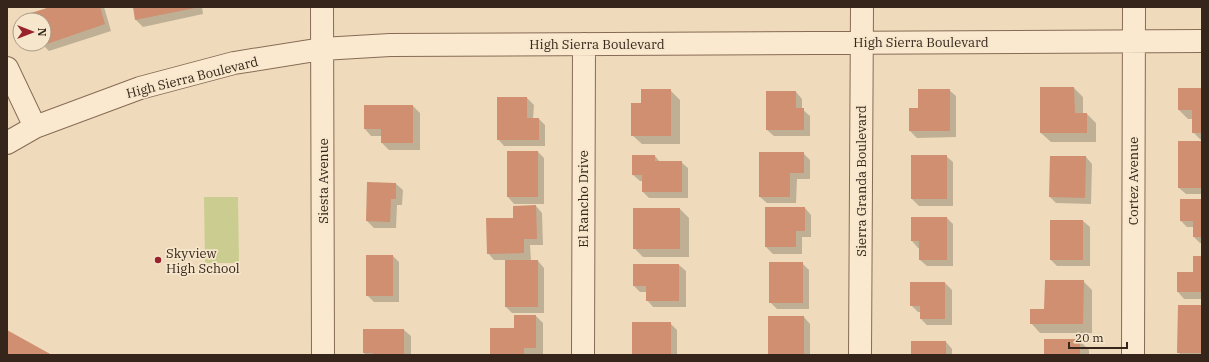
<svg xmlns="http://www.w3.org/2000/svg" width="1209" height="362" font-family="'IBM Plex Serif',serif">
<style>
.green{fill:#cbcd90}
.shadow{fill:#0003}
.building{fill:#cf8f70}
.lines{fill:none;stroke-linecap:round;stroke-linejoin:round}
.minor-casing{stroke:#876b55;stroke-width:24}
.minor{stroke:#fae9cf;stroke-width:22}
.poi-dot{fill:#98232e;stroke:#f6e6cb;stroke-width:1.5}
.labels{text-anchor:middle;stroke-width:3.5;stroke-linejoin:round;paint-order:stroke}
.street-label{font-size:13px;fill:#35251a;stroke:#f6e6cb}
.poi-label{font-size:13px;fill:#35251a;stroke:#f6e6cb;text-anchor:start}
</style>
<rect width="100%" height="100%" fill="#efdbbb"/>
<path class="green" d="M204 197H238L239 263H205Z"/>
<path class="shadow" d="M53 7H104L111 31 49 51 42 44H44V20H34Z
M134 7H202L203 14 143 27 136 20Z
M1074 88 1083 97V114H1087L1096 123V142H1051L1041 133Z
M1202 89V141L1193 132V119H1188L1179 110Z
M670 90 680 100V144H642L632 135 642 104Z
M949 90 956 96V137L917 138 910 131V109H919Z
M796 92 802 99V109L810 116V136H774L767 130Z
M527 98 534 105 533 119H539L545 125V146H504L498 139Z
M365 106H413L420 113V150H389L382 143V136H371L365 129Z
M1202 142V194H1186L1179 188Z
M538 152 544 158V204H514L508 197Z
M803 153 810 160V179H797L796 203H767L760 197Z
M655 156 660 162H681L688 168V198H649L643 192V181H640L633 175Z
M912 156H946L953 162V206H919L912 199Z
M1086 157 1092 164 1091 204 1056 203 1050 197Z
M368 183 396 184 403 190 402 205H397L396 228H374L367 221Z
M1202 200V243H1200L1194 237V227H1187L1181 221Z
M536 206 542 213 543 245H530L531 261H538L544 268V313H512L506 307V260H494L488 253 514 219Z
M766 208H805L811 215V237H802V254H773L766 247Z
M680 209 689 218V257H643L634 248Z
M947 218 953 224V266H927L920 260V248H918L912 241Z
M1083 221 1090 227V266H1057L1051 260Z
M393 256 399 262V302H374L367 295Z
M1202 257V299H1184L1178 292V273H1194Z
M802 263 809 270V309H777L770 302Z
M634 265H679L686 271V307H653L647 300V292H640L634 286Z
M1083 281 1092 290V333H1040L1031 323 1045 310Z
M945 283 952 290V325H927L921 319V312H918L911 305Z
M1202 306V355H1181L1178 352Z
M536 316 543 323V354L491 355 515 329Z
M804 317 810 324V355H769Z
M670 323 677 330V355H633Z
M364 330H404L411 336V355H366L364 353Z
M1079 340 1089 350V355H1045Z
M946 342 952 349V355H912Z"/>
<path class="building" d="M50 7H100L105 24 44 45V20H33L31 13Z
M133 7H195V8L135 20Z
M1040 87H1074L1075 113H1087V133H1040Z
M1178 88H1202V133H1192V110H1178Z
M641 89H671V136H631V103H641Z
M918 89H950V131H909V108H918Z
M766 91H796V108H804V130H766Z
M497 97H527V118H539V140H497Z
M364 105H413V143H381V129H364Z
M1178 141H1202V188H1178Z
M507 151H538V197H507Z
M759 152H804V173H790V197H759Z
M632 155H655V161H682V192H642V175H632Z
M911 155H947V199H911Z
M1050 156H1086L1085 198 1049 197Z
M367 182 396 183V199H391L390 222 366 221Z
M1180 199H1202V237H1193V221H1180Z
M536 205 537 239H524V253L487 254 486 218H513V206Z
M765 207H805V231H796V247H765Z
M633 208H680V249H633Z
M911 217H947V260H919V241H911Z
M1050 220H1083V260H1050Z
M366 255H393V296H366Z
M1193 256H1202V292H1177V272H1193Z
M505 260H538V307H505Z
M769 262H803V303H769Z
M633 264H679V301H646V286H633Z
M1045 280H1084L1083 324H1030V309H1044Z
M910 282H945V319H920V306H910Z
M1178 305H1202V353H1177Z
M514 315H536V348H524V355H490V328H514Z
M768 316H804V355H768Z
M632 322H671V355H632Z
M363 329H404V355H373V353H363Z
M7 330 52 355H7Z
M1044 339H1080V355H1044Z
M911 341H946V355H911Z"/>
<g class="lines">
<g class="minor-casing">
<path id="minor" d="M322 7 323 355
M7 68 35 127
M7 143 35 127 140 88 234 63 322 49 390 45 1202 41
M583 355 584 44
M860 355 862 7
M1133 355 1134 7"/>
</g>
<use href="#minor" class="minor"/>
</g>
<circle class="poi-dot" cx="158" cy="260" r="4"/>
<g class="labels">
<g class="street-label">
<text x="921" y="47">High Sierra Boulevard</text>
<text x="597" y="49">High Sierra Boulevard</text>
<text transform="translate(192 77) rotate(-14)" y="5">High Sierra Boulevard</text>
<text transform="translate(323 181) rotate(-90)" y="5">Siesta Avenue</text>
<text transform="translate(861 181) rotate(-90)" y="5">Sierra Granda Boulevard</text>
<text transform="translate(1133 181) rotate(-90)" y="5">Cortez Avenue</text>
<text transform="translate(583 199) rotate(-90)" y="5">El Rancho Drive</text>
</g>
<g class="poi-label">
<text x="166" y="258">Skyview<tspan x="166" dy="15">High School</tspan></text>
</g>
</g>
<rect width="1209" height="362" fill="none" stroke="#35251a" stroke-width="16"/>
<g transform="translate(32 32) rotate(90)"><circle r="19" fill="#f6e6cb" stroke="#a99984"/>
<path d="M0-3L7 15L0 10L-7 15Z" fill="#98232e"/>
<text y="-6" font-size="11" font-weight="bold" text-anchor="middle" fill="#35251a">N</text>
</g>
<path d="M1069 342v6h58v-6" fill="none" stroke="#35251a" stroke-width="2"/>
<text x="1075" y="342" font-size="12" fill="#35251a" stroke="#f6e6cb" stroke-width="3" paint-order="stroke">20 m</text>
</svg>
